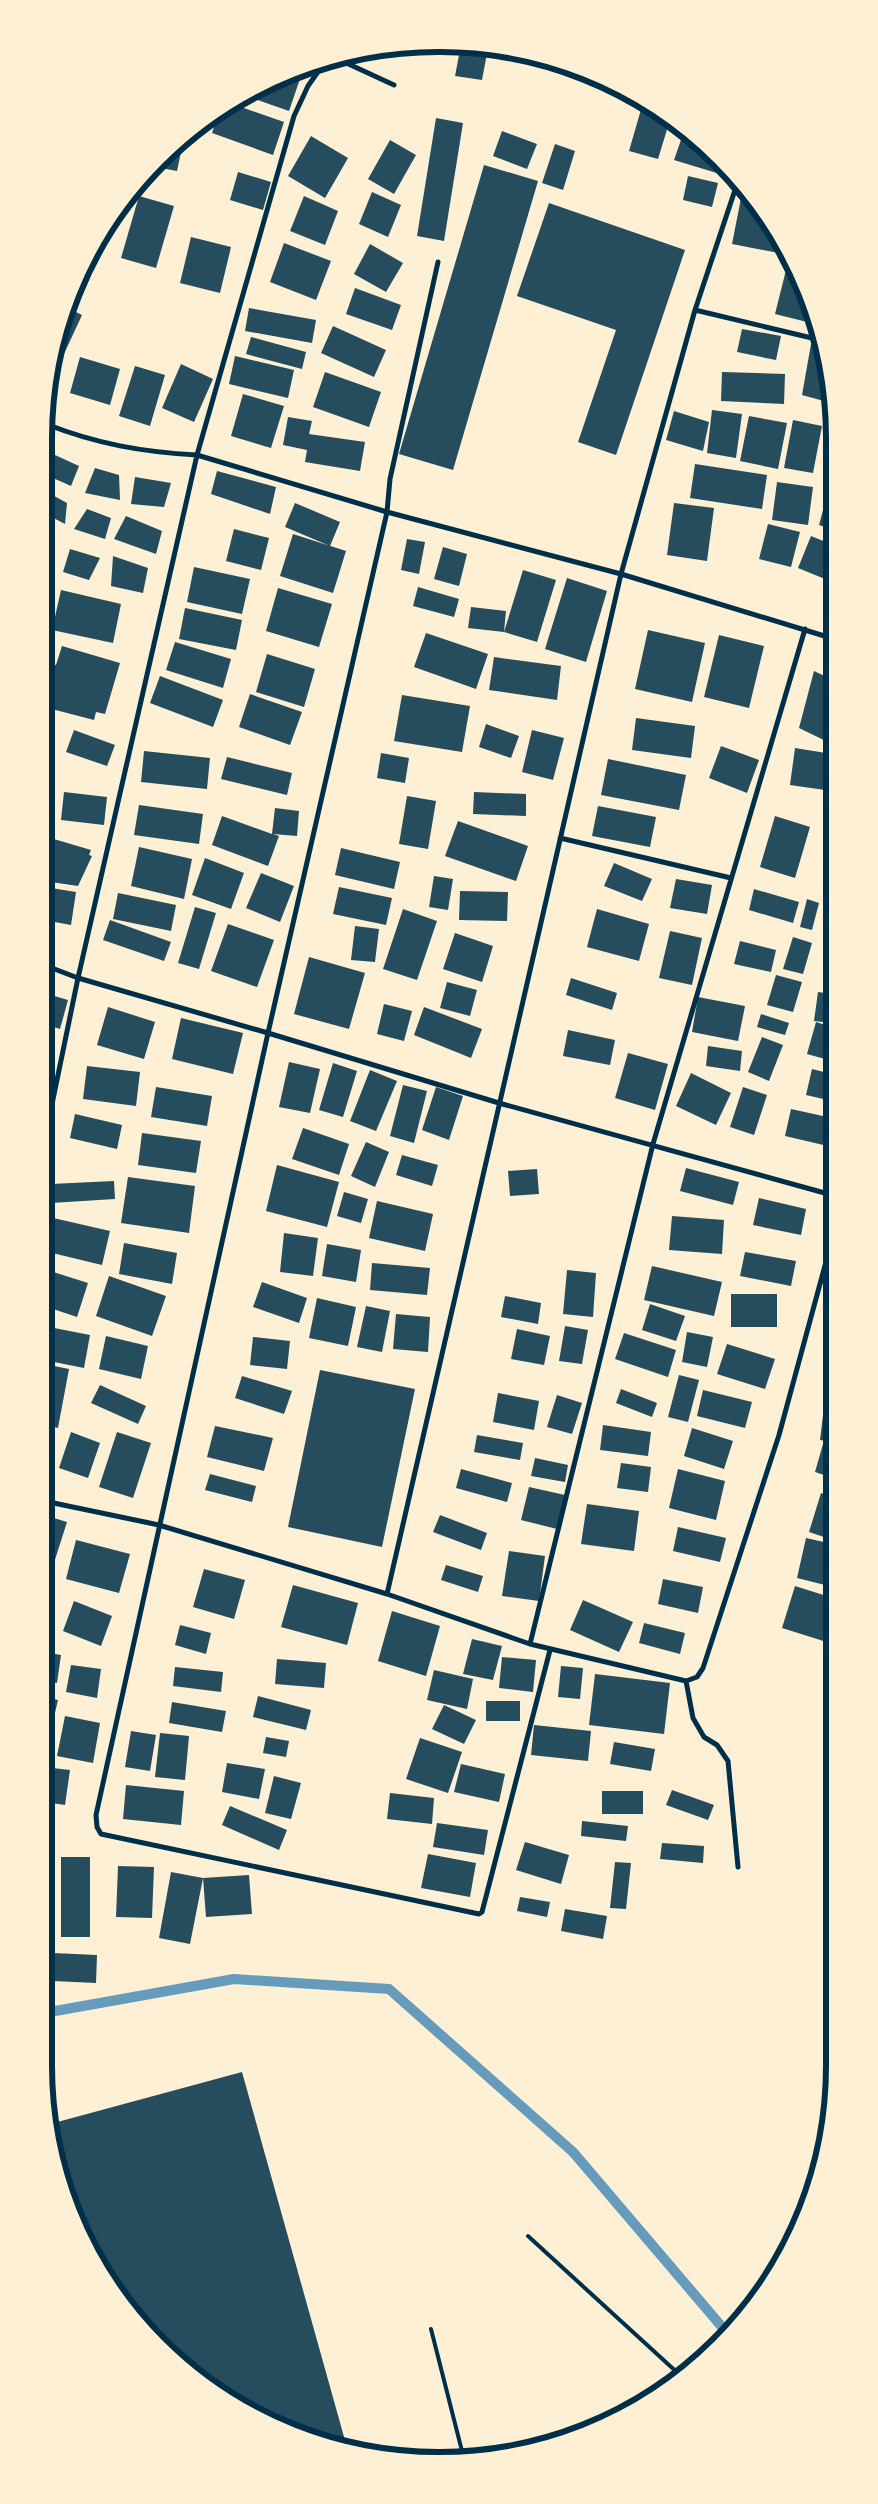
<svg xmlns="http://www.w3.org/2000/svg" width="878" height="2504" font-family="Ubuntu,sans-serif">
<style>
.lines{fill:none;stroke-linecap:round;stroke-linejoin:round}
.stream{stroke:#669bbc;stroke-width:10}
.building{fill:#264d5e}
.service{stroke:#003049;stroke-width:4}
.minor{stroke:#003049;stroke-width:5}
.rim{fill:none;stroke:#003049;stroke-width:6}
</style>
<rect width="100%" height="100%" fill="#fdf0d5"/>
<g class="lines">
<path class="stream" d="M44 2013 234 1979 389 1989 573 2152 728 2334"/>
</g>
<path class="building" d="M461 45 488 48 482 80 455 76Z
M297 71 302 73 289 111 252 98 255 91Z
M232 104 284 122 273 155 212 133 219 113Z
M642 106 653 110 669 123 658 159 629 151Z
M436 118 463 123 444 241 417 236Z
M502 131 537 144 527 169 493 156Z
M683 134 722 167 720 174 674 160Z
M311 136 348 158 325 198 288 176Z
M184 138 177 171 155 167 178 142Z
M390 140 416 155 394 194 368 179Z
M555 144 575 151 563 190 542 183Z
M484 165 538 181 453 470 399 454Z
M238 172 271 182 263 210 230 200Z
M688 176 718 183 712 207 683 200Z
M743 188 785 251 784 254 732 244Z
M372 192 401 205 388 237 359 224Z
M128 195 130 196 124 218 115 215Z
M139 196 174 206 156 268 121 258Z
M304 196 338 211 325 245 290 231Z
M549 203 685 250 616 455 578 442 616 330 517 296Z
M191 237 231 247 220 293 180 283Z
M284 243 331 261 316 300 270 282Z
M370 244 403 263 386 292 354 274Z
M789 258 794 264 811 323 775 314Z
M355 288 401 305 392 330 346 314Z
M68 308 82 315 52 380 57 337Z
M249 308 316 320 312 343 245 331Z
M333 326 386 350 374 377 321 353Z
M742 329 781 336 776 360 737 352Z
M251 337 306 352 302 369 246 354Z
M811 344 818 346 831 387V403L802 395Z
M235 356 294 370 288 398 229 384Z
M80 357 120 369 110 405 70 393Z
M181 364 213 379 194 422 162 408Z
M135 366 165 375 150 426 119 416Z
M325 372 381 392 369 427 313 407Z
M722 372 785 374 784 404 721 401Z
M243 394 284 406 271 448 231 436Z
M712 410 742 414 736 458 707 453Z
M674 411 709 422 703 451 666 440Z
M749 416 787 423 778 469 740 461Z
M288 417 312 421 309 434 365 442 360 471 305 462 307 450 283 445Z
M793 420 822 426 813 473 784 468Z
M830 429H831V466L824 465Z
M55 455 79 466 71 486 44 474V468Z
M695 464 767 475 762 509 690 498Z
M95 468 119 475 120 500 85 493Z
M217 471 276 487 270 514 211 494Z
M135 477 171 483 164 507 131 504Z
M777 482 813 487 808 525 772 520Z
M828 491 831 492V529L819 525Z
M47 492 67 503 65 524 44 513V496Z
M295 503 340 522 330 546 285 527Z
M674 503 714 508 707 561 667 555Z
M87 509 111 518 105 539 74 529Z
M126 516 162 531 156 554 114 539Z
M768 524 800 532 791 567 759 559Z
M234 529 269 538 261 570 226 561Z
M293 534 346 551 333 593 280 576Z
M811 536 831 544V565L825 579 798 568Z
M407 539 425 542 419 574 401 570Z
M44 541 54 549 50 566 44 564Z
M443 547 467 554 459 586 434 579Z
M70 549 100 558 89 580 63 572Z
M113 556 148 568 143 593 111 586Z
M194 567 250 579 242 614 187 602Z
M523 570 556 580 537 642 504 632Z
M567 578 607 591 586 662 545 649Z
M44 585 50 587 45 614H44Z
M418 587 459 599 454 617 413 606Z
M278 588 332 604 319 647 266 631Z
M61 590 121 604 113 643 52 630Z
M471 607 506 611 504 632 468 628Z
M185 608 242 620 236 650 179 639Z
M648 630 705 643 692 702 635 689Z
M426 633 488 654 476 689 414 667Z
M719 635 764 646 749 708 704 697Z
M175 642 231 659 223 688 166 670Z
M62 646 120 663 105 714 96 712 94 720 44 707V680L49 663 56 665Z
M267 654 315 669 304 707 256 692Z
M494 657 561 666 557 700 489 690Z
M814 671 831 679 832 744 799 728Z
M160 676 223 700 213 727 150 703Z
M250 694 302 712 290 745 239 727Z
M402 695 470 706 462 752 394 741Z
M636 718 695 726 691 758 632 750Z
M486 724 519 736 511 758 479 747Z
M74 730 115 745 107 766 66 752Z
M532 730 564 738 553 780 522 772Z
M721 746 759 760 747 793 709 778Z
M795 748 832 754V791L790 785Z
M144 751 210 758 207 789 141 782Z
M381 753 409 758 405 783 377 778Z
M227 757 292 773 287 795 221 779Z
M608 759 686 775 679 810 601 795Z
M64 792 107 797 104 825 61 820Z
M474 792 526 794V816L473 814Z
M407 796 436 801 428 849 399 844Z
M139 805 203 814 199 844 134 835Z
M598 806 656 817 650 847 592 836Z
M275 808 299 811 297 836 273 834 279 836 268 866 212 845 222 816 272 834Z
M775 816 810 827 795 878 760 867Z
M458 821 528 846 516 881 445 856Z
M47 837 91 850 89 855 92 856 78 886 44 881V847Z
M139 847 192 859 184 899 131 886Z
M341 848 400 862 394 889 335 875Z
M205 858 244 873 231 909 192 895Z
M614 863 652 879 642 901 604 886Z
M261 873 294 886 280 922 246 908Z
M434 876 453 879 448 910 429 907Z
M676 879 712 885 707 914 670 908Z
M45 887 76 892 71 925 44 920Z
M339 887 392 898 386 925 333 914Z
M754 889 799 902 793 923 749 910Z
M460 891 508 892 507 921 459 920Z
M118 893 176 905 171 931 113 919Z
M807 899 819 903 812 930 800 927Z
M195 907 216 913 199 969 178 963Z
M403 909 437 921 417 980 383 969Z
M597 909 649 924 639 961 587 947Z
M110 920 171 942 164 961 103 940Z
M228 924 274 940 257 987 211 971Z
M355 926 379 929 375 962 351 960Z
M670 931 702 938 692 985 659 978Z
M455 933 493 946 482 982 443 969Z
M793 937 812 943 803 974 783 969Z
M740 941 776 950 771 972 734 964Z
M830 952 832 953V978L824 976Z
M309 957 365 973 349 1029 294 1014Z
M776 975 802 982 793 1012 767 1005Z
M571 978 617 993 612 1010 566 995Z
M447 982 477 990 470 1016 440 1008Z
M818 992 832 994V1023L814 1021Z
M44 993 68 1000 60 1029 44 1024Z
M698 997 745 1006 738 1041 692 1032Z
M384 1004 412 1011 404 1041 377 1034Z
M108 1007 155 1022 144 1059 97 1045Z
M424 1007 482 1029 471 1058 414 1035Z
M761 1014 789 1023 785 1035 757 1027Z
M181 1018 243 1033 233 1074 172 1059Z
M816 1022 832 1027V1061L807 1054Z
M568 1030 615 1040 610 1065 563 1056Z
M762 1037 783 1045 769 1081 748 1072Z
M708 1046 742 1051 740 1071 706 1066Z
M44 1047 50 1049 44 1068Z
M628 1053 668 1064 655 1110 615 1098Z
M289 1062 320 1069 310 1113 279 1107Z
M333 1063 357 1071 343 1117 319 1110Z
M87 1066 140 1072 136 1106 83 1099Z
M812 1069 832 1074V1101L806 1095Z
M370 1070 397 1081 376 1131 350 1121Z
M691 1073 731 1093 716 1125 676 1106Z
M403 1085 427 1091 414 1143 390 1136Z
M156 1087 212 1096 207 1126 151 1117Z
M436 1087 463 1096 449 1140 422 1130Z
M743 1087 767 1095 754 1135 730 1127Z
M791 1109 832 1118V1147L785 1136Z
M75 1114 122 1125 117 1149 70 1138Z
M303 1128 349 1144 339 1175 292 1159Z
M142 1133 201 1141 196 1173 138 1165Z
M366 1142 389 1152 375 1187 351 1176Z
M402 1155 438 1165 432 1186 396 1175Z
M277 1165 339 1182 327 1227 266 1211Z
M686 1168 739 1182 733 1205 680 1191Z
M537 1169 539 1194 510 1196 508 1171Z
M128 1177 195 1186 189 1233 121 1223Z
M114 1181 115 1199 51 1203V1184Z
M344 1192 368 1199 361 1223 337 1216Z
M759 1198 806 1209 801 1235 753 1225Z
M377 1201 433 1214 425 1251 369 1238Z
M672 1216 724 1220 722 1254 669 1250Z
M49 1217 110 1231 102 1265 44 1251V1240Z
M284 1233 318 1238 313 1276 280 1272Z
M124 1243 177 1253 172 1284 119 1274Z
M327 1244 361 1250 356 1282 322 1276Z
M745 1252 796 1261 791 1286 740 1276Z
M372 1263 430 1268 427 1295 370 1290Z
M652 1266 722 1282 714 1316 644 1300Z
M44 1269 88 1283 77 1317 44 1306Z
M567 1270 596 1273 593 1317 563 1314Z
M109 1276 166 1296 152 1336 96 1316Z
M262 1282 307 1298 299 1323 253 1307Z
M731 1294H777V1327H731Z
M505 1296 541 1303 538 1324 501 1317Z
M317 1298 356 1307 348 1346 309 1338Z
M650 1304 685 1316 676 1341 642 1330Z
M366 1306 390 1311 382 1352 357 1347Z
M396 1314 430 1317 428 1352 393 1349Z
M44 1326 90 1335 84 1368 44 1360Z
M565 1326 588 1330 582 1364 559 1361Z
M517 1329 550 1336 544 1365 511 1359Z
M687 1332 713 1337 707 1367 682 1362Z
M624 1333 676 1350 668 1377 615 1359Z
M106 1336 148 1346 141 1379 99 1369Z
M253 1337 290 1341 287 1369 250 1365Z
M727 1344 775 1359 765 1389 717 1374Z
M44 1364 69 1369 58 1428 44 1425Z
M320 1370 415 1389 382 1547 288 1527Z
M679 1375 699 1380 688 1422 668 1417Z
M242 1376 292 1391 284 1414 235 1398Z
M100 1385 146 1406 138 1424 91 1403Z
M621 1389 657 1403 652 1417 616 1403Z
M703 1390 752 1402 745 1428 697 1416Z
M498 1393 539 1401 534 1430 493 1422Z
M557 1395 582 1403 572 1434 547 1427Z
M823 1415 833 1416V1442L820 1440Z
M603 1425 651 1432 648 1456 600 1450Z
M215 1426 273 1438 264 1471 207 1457Z
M692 1428 733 1441 724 1469 684 1456Z
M71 1432 100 1443 88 1478 59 1468Z
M117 1432 151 1443 133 1498 99 1487Z
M477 1435 523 1443 520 1460 474 1452Z
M44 1438 49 1440 44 1455Z
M823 1444 833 1447V1478L815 1472Z
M535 1458 568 1465 565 1482 531 1476Z
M621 1463 651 1467 648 1492 617 1488Z
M461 1469 512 1483 507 1502 456 1488Z
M678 1469 725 1481 716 1520 669 1508Z
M210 1474 256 1486 252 1502 205 1490Z
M529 1487 565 1495 557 1529 521 1520Z
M821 1493 833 1497V1540L809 1532Z
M587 1504 639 1511 634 1551 581 1544Z
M44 1515 67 1522 46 1588 44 1587Z
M440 1515 487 1533 481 1550 433 1532Z
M678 1527 726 1538 720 1562 673 1551Z
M806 1538 833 1544V1587L797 1578Z
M76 1540 130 1554 119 1593 66 1579Z
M509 1551 545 1556 539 1601 502 1596Z
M446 1565 483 1576 478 1592 441 1580Z
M204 1569 245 1580 234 1619 193 1607Z
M663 1579 703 1587 698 1613 658 1604Z
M293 1585 358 1603 347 1645 281 1627Z
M795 1586 833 1598V1644L782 1628Z
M583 1600 633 1622 619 1652 570 1630Z
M74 1601 112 1616 101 1646 63 1631Z
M392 1611 440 1626 426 1676 378 1661Z
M644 1623 685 1633 680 1654 639 1643Z
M180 1625 211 1633 206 1654 175 1645Z
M472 1639 502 1646 493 1680 463 1674Z
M44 1652 61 1655 57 1683 44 1681Z
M502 1657 536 1660 533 1692 499 1688Z
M277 1659 326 1663 324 1688 275 1684Z
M71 1665 101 1669 97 1698 66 1692Z
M561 1666 583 1668 580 1699 558 1697Z
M175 1667 223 1672 221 1692 173 1686Z
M434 1670 473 1679 467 1709 427 1700Z
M595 1674 670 1683 664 1734 589 1725Z
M258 1696 311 1710 306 1730 253 1717Z
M44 1697 58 1700 49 1739 44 1737Z
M486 1701H520V1721H486Z
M172 1702 226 1711 222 1732 169 1723Z
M444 1705 476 1720 464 1744 432 1729Z
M65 1716 100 1723 93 1763 57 1756Z
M534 1725 591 1731 588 1761 531 1755Z
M131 1731 156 1735 150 1771 125 1767Z
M160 1733 189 1736 185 1780 155 1777Z
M266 1737 289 1741 286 1757 263 1753Z
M420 1738 462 1752 448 1793 406 1779Z
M614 1742 655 1749 651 1771 610 1764Z
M227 1763 265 1769 259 1799 222 1792Z
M461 1764 505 1774 499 1802 454 1792Z
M44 1767 70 1770 65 1805 44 1802Z
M274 1776 301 1783 291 1819 265 1813Z
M126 1785 184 1791 181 1825 123 1819Z
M672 1790 714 1805 708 1820 666 1805Z
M602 1791H643V1814H602Z
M390 1793 434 1798 432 1824 387 1819Z
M230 1806 287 1830 279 1850 222 1825Z
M582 1821 628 1826 626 1841 581 1836Z
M437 1823 488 1830 484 1855 433 1847Z
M525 1842 569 1855 561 1884 516 1870Z
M662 1843 704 1846 703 1863 660 1859Z
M428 1854 476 1863 470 1897 421 1888Z
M61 1857H90V1937H61Z
M615 1862 631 1863 626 1909 610 1908Z
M118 1866 154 1867 152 1918 116 1917Z
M171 1872 203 1878 190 1944 159 1938Z
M249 1875 252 1914 206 1917 203 1878Z
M520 1897 550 1902 547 1917 517 1911Z
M565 1909 607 1916 603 1939 561 1931Z
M53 1953 97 1955 96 1983 53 1981Z
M242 2072 346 2444 264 2419 198 2378 142 2326 74 2216 51 2142 50 2124Z"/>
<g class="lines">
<path class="service" d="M528 2236 681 2376
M431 2329 464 2459"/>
<path class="minor" d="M438 262 390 479 387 512 268 1033 96 1815 97 1827 101 1834 479 1914 482 1912 550 1650
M695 310 816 339
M46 424C97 444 142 452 197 455L387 512 621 574 831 638
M560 838 731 878
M44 965 78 978 268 1033 499 1103 832 1195
M44 1143 78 978 197 455 294 116 308 86 322 66 342 61 394 85
M44 1501 159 1525 387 1594 530 1644 686 1681 697 1677 703 1668 779 1435 833 1236
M387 1594 621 574 695 310 738 181
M530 1644 653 1144 805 629
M686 1681 693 1718 704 1737 717 1745 728 1761 738 1867"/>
</g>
<path d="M0 0H878V2504H0ZM438 52H440A386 386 0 0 1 826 438V2066A386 386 0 0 1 440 2452H438A386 386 0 0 1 52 2066V438A386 386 0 0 1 438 52Z" fill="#fdf0d5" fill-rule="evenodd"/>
<path class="rim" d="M438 52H440A386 386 0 0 1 826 438V2066A386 386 0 0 1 440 2452H438A386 386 0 0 1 52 2066V438A386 386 0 0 1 438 52Z"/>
</svg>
